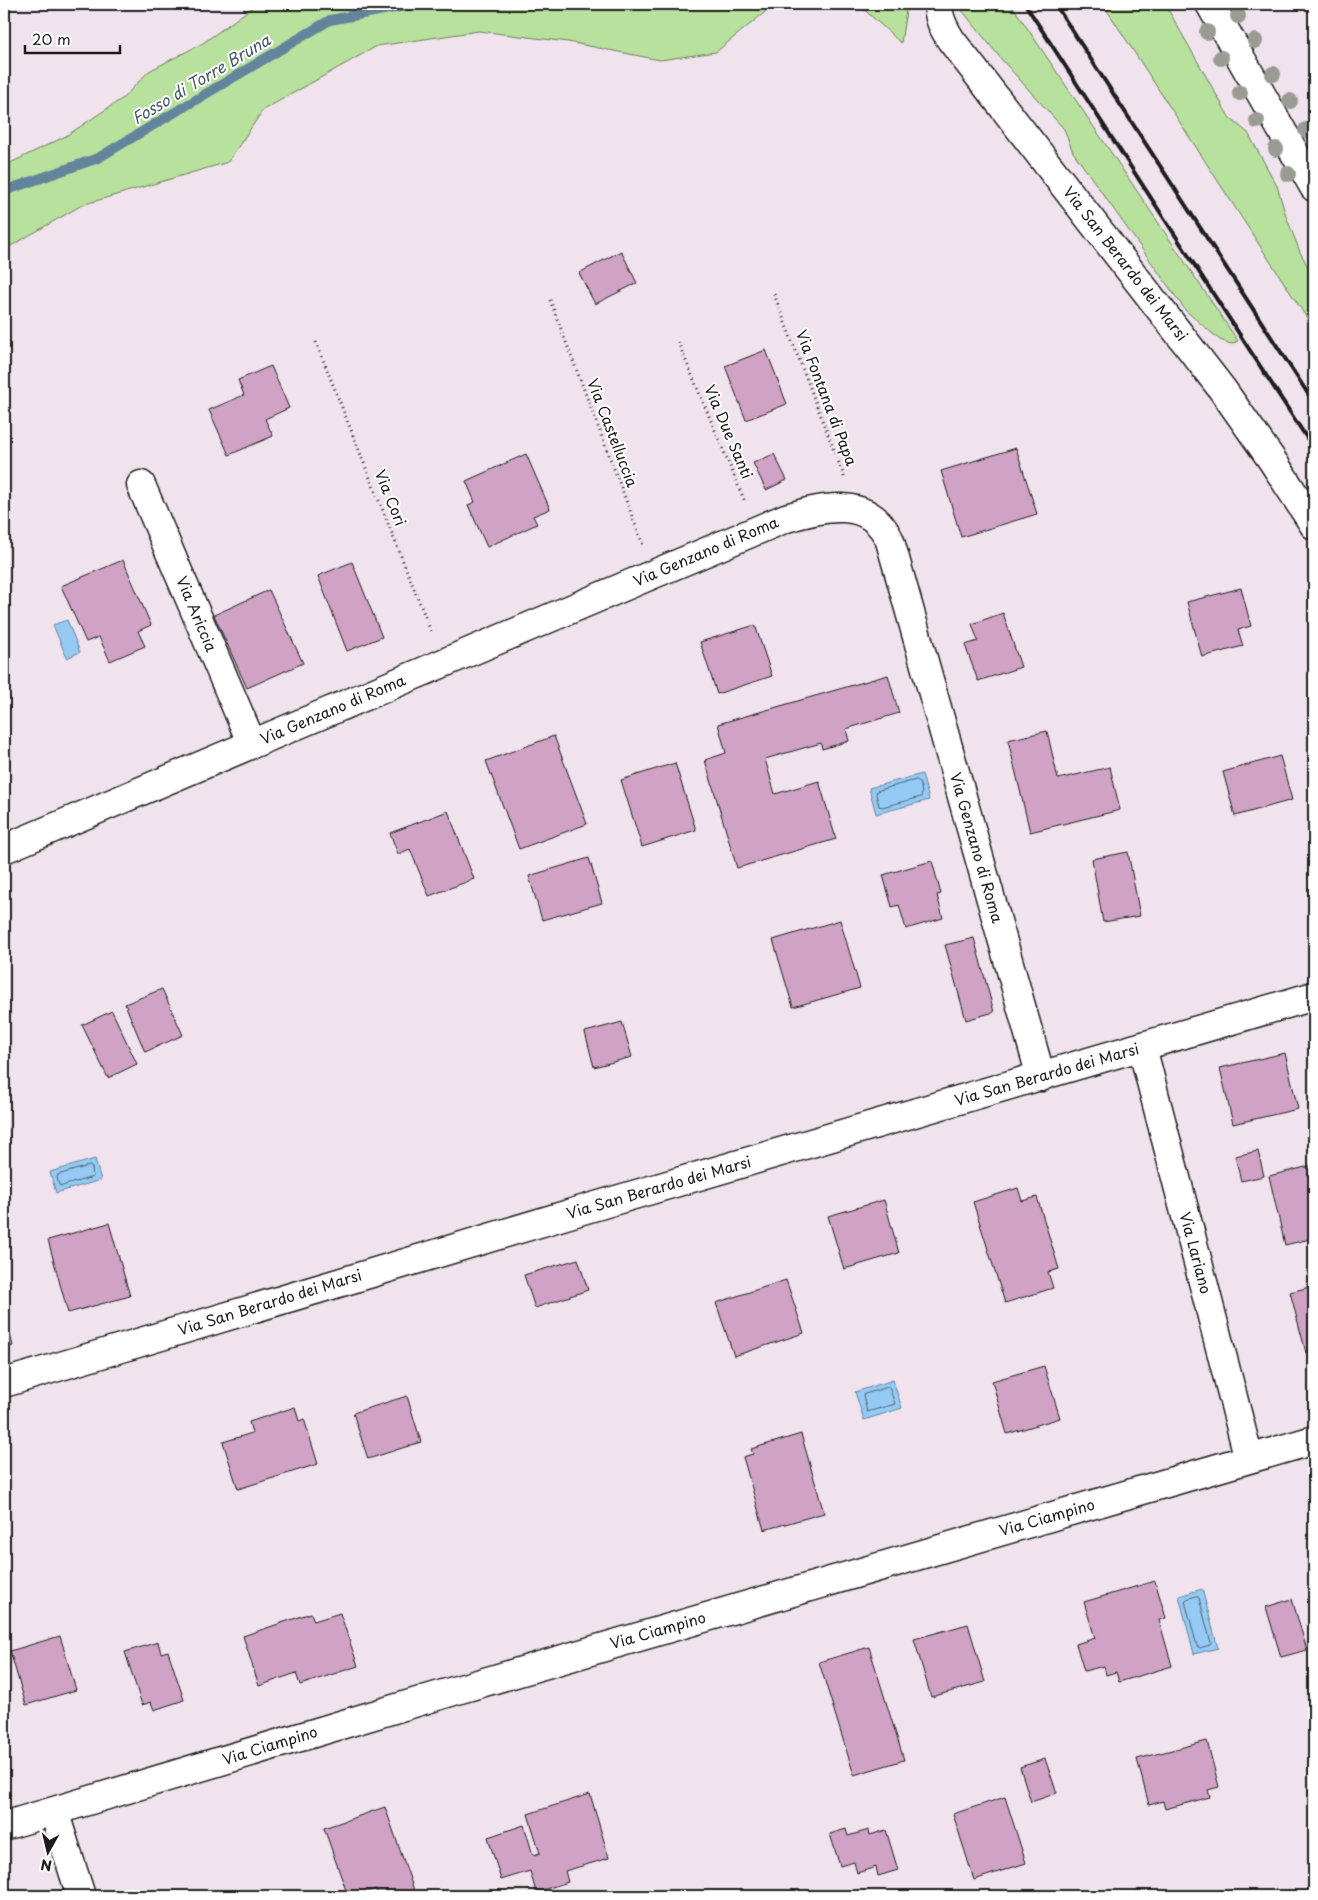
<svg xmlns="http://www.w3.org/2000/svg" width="1318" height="1900" font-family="'Playpen Sans',sans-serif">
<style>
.green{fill:#b8e19d;stroke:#6a7e5c}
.water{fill:#94caf3;stroke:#64849d}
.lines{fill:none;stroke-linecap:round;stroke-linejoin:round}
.shore{stroke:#4c6272;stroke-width:1}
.stream{stroke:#64849d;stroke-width:10}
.building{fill:#d0a3c6;stroke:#1c1c1c}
.street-casing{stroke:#1c1c1c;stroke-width:31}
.path{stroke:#1c1c1c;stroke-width:3;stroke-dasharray:1 4;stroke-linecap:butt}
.street{stroke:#fff;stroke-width:28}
.rail{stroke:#1c1c1c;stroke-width:4}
.tree{fill:#9a9c93}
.labels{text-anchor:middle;stroke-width:4;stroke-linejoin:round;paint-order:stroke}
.street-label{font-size:15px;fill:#1c1c1c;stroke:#fff}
.water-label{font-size:16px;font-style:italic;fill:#465967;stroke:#fff}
</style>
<rect width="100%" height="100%" fill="#f1e3ee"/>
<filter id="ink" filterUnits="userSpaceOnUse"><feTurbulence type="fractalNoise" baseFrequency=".02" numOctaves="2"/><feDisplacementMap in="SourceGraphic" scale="10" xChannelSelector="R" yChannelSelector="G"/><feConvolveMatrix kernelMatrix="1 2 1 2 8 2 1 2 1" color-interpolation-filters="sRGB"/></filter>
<g filter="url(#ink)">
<path class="green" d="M257 4H775L716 52 660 60 568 42 479 31 377 46 263 110 228 162 82 205 4 250V166L66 136 123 98 149 71 203 43Z
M858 4H907L901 43Z
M957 4H1011L1238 341 1231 344 1220 340 1186 311 1073 152 1064 129 1002 60Z
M1103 4H1165L1229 117 1248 133 1277 186 1286 216 1300 252 1314 278V329Z"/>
<path class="water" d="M67 620 80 652 67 658 53 625Z
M922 774 929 800 876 814 869 788Z
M95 1159 101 1180 56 1193 50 1172Z
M893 1380 902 1408 864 1420 855 1392Z
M1202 1589 1218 1648 1194 1654 1179 1596Z"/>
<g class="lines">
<path class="shore" d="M917 780C921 783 923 793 921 797L882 807 879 806 876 794 877 791Z
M90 1166 92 1168 93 1177 62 1186 59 1185 57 1177 58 1175Z
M889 1387 895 1404 867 1412 863 1395Z
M1197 1596 1199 1598 1211 1643 1210 1645 1200 1648 1197 1646 1185 1601 1187 1599Z"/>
<path class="stream" d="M4 191 98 158 330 20 416 4"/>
</g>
<path class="building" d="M621 251 637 283 595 304 579 273Z
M766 350 787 404 746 420 725 366Z
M271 366 289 408 265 419 273 436 229 455 209 410 244 395 238 380Z
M1016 448 1037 514 961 537 941 471Z
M526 454 550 509 533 516 537 524 487 547 468 505 475 502 466 481Z
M774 454 787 480 766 490 753 463Z
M123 560 151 625 138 631 145 646 110 661 99 637 86 642 61 586Z
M352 562 382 637 347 651 318 576Z
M1241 588 1251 626 1238 630 1243 646 1202 657 1187 602Z
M269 590 303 663 247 688 214 615Z
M1003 613 1021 667 978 681 965 645 978 641 972 624Z
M755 625 772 676 717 694 700 642Z
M888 675 899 713 846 729 849 741 822 749 821 743 765 759 775 794 819 781 836 839 737 868 705 760 726 753 718 724Z
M1047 731 1058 779 1110 767 1120 810 1030 832 1008 740Z
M554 736 587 824 519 849 486 761Z
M1280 756 1292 800 1235 816 1223 772Z
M675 763 696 830 642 847 621 780Z
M448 811 474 879 429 896 410 849 398 854 390 833Z
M1128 852 1140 916 1103 922 1092 859Z
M589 858 602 903 542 920 529 876Z
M932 861 941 894 937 895 943 918 906 929 899 905 892 907 883 875Z
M840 920 860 988 793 1007 773 940Z
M974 938 994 1012 966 1020 945 945Z
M162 989 183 1035 145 1052 125 1004Z
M112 1011 137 1064 108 1078 82 1025Z
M622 1022 632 1057 594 1067 585 1032Z
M1285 1053 1298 1109 1233 1124 1220 1068Z
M1258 1151 1264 1176 1241 1181 1235 1156Z
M1314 1165V1238L1285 1245 1269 1176Z
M1018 1188 1022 1201 1037 1197 1059 1269 1048 1272 1053 1288 1005 1303 973 1202Z
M884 1200 899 1253 844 1269 828 1216Z
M109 1223 130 1296 68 1313 48 1240Z
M578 1259 588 1290 535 1308 524 1275Z
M786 1280 804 1333 734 1356 716 1303Z
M1314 1286V1351L1306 1353 1290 1292Z
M4 1311 13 1346 4 1348Z
M1044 1366 1060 1418 1007 1434 992 1381Z
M407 1396 421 1442 368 1459 353 1413Z
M295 1407 299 1421 304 1419 318 1464 238 1489 223 1442 252 1433 249 1422Z
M801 1434 824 1513 764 1530 743 1457 753 1454 751 1449Z
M1155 1581 1166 1618 1159 1620 1172 1666 1119 1682 1116 1672 1106 1675 1104 1666 1084 1671 1076 1644 1095 1638 1084 1602Z
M1292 1599 1307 1650 1281 1657 1266 1607Z
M311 1613 314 1621 340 1613 358 1666 300 1685 296 1673 259 1686 243 1636Z
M968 1624 985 1682 931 1697 914 1639Z
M60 1636 76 1690 26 1705 10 1651Z
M158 1642 161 1653 168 1651 184 1700 154 1710 151 1702 142 1705 125 1652Z
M869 1647 904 1760 854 1775 819 1662Z
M1207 1741 1219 1787 1208 1790 1210 1797 1165 1809 1163 1801 1149 1805 1137 1759Z
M1045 1759 1057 1793 1031 1802 1020 1767Z
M590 1794 609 1858 565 1871 568 1882 536 1892 530 1871 501 1880 488 1837 524 1825 533 1855 540 1853 528 1814Z
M1005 1797 1026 1863 974 1880 953 1814Z
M385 1807 416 1896H378L376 1889 354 1896H348L324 1828Z
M1314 1808V1825L1310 1810Z
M846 1829 848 1836 869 1830 870 1835 886 1830 898 1870 878 1876 876 1867 857 1873 854 1862 840 1866 830 1834Z"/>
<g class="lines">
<g class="street-casing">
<path id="street" d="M939 4C937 17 944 29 951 40L1222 389 1272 460 1314 525
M1210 4 1314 187
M141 485 252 744
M4 849 786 518C824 507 870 495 890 541L1041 1077
M1142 1047 1249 1459
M4 1383 589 1208 1314 996
M54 1811 81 1896
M4 1826 457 1690 1314 1440"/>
</g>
<path class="path" d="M774 294 845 479
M550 300 643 545
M316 342 432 634
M678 342 745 502"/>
<use href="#street" class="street"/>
<path class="rail" d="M1025 4 1314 449
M1055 4 1314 403"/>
</g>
<g class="tree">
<circle cx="1238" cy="16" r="8"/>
<circle cx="1207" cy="32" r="8"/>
<circle cx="1255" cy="41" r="8"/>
<circle cx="1221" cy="58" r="8"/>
<circle cx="1273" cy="74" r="8"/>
<circle cx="1240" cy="93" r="8"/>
<circle cx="1290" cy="101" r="8"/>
<circle cx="1257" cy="121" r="8"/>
<circle cx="1306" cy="130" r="8"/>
<circle cx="1276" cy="149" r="8"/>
<circle cx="1288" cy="174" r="8"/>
</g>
</g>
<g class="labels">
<g class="street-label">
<text transform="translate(1125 264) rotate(52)" y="5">Via San Berardo dei Marsi</text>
<text transform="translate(826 398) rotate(69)" y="5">Via Fontana di Papa</text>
<text transform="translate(728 432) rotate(67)" y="5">Via Due Santi</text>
<text transform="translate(612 433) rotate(69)" y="5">Via Castelluccia</text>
<text transform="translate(390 498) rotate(68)" y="5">Via Cori</text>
<text transform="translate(706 552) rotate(-23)" y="5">Via Genzano di Roma</text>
<text transform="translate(196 614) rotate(67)" y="5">Via Ariccia</text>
<text transform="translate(333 710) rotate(-23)" y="5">Via Genzano di Roma</text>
<text transform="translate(976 848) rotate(74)" y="5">Via Genzano di Roma</text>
<text transform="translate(1047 1075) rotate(-16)" y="5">Via San Berardo dei Marsi</text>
<text transform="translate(659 1188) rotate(-16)" y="5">Via San Berardo dei Marsi</text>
<text transform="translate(1195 1253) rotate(75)" y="5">Via Lariano</text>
<text transform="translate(270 1303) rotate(-17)" y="5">Via San Berardo dei Marsi</text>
<text transform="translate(1047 1518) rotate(-16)" y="5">Via Ciampino</text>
<text transform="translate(658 1631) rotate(-16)" y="5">Via Ciampino</text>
<text transform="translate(270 1746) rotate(-17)" y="5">Via Ciampino</text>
</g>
<g class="water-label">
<text transform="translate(201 79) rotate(-31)" y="6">Fosso di Torre Bruna</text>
</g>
</g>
<rect width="1318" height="1900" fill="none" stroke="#fff" stroke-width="20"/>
<rect x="10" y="10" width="1298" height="1880" fill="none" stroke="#1c1c1c" stroke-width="2" filter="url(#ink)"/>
<g transform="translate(48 1852) rotate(188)" stroke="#ffffff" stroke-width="4" paint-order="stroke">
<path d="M0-4L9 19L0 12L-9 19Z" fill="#1c1c1c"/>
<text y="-8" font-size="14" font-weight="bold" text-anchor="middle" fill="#1c1c1c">N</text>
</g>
<path d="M25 45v8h95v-8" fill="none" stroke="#1c1c1c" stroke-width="2.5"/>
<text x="32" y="45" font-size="15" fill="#1c1c1c" stroke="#ffffff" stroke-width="4" paint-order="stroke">20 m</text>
</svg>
